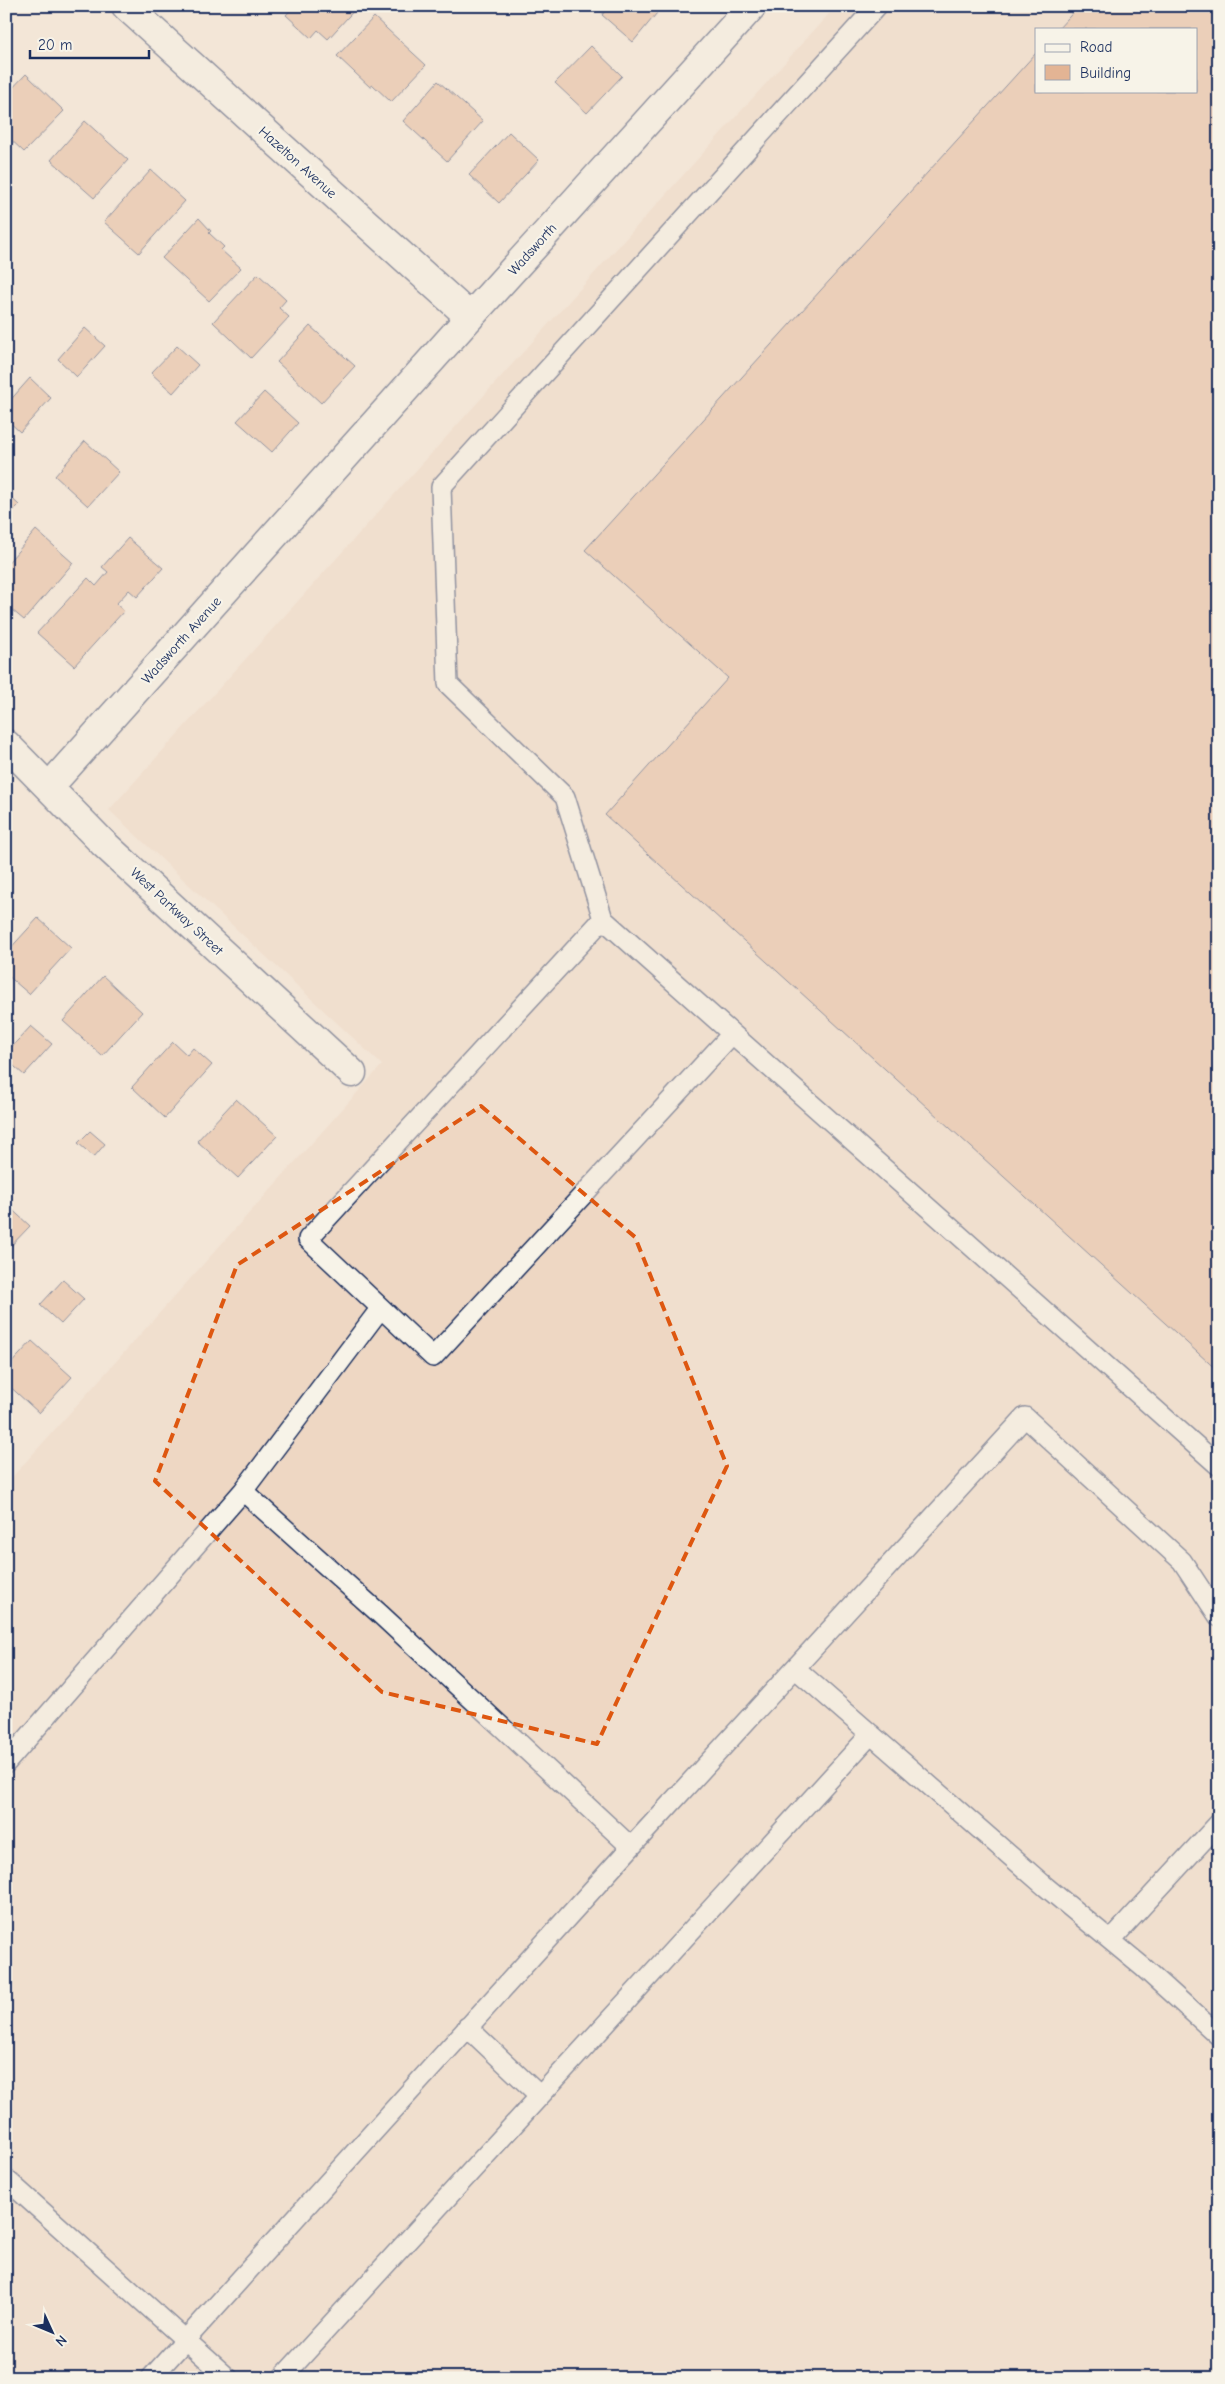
<svg xmlns="http://www.w3.org/2000/svg" width="1225" height="2384" font-family="'Comic Neue',sans-serif">
<style>
.built{fill:#eed7c3;fill-rule:evenodd}
.building{fill:#e3b494;stroke:#1b2f5e}
.lines{fill:none;stroke-linecap:round;stroke-linejoin:round}
.service-casing{stroke:#1b2f5e;stroke-width:22}
.minor-casing{stroke:#1b2f5e;stroke-width:31}
.service{stroke:#f7f3e8;stroke-width:19}
.minor{stroke:#f7f3e8;stroke-width:28}
.marked{fill:none;stroke:#de5710;stroke-width:4;stroke-dasharray:10 6;stroke-linejoin:round}
.labels{text-anchor:middle;stroke-width:4.5;stroke-linejoin:round;paint-order:stroke}
.street-label{font-size:14px;fill:#1b2f5e;stroke:#f7f3e8}
</style>
<rect width="100%" height="100%" fill="#f3e6d7"/>
<filter id="ink" filterUnits="userSpaceOnUse"><feTurbulence type="fractalNoise" baseFrequency=".02" numOctaves="2"/><feDisplacementMap in="SourceGraphic" scale="10" xChannelSelector="R" yChannelSelector="G"/><feConvolveMatrix kernelMatrix="1 2 1 2 8 2 1 2 1" color-interpolation-filters="sRGB"/></filter>
<g filter="url(#ink)">
<path class="built" d="M836 6H1219V2378H6V1484L382 1065 109 810ZM1036 29H1196V91H1036Z"/>
<path class="building" d="M294 6H358L328 39 318 30 311 38 286 15Z
M609 6H649L657 13 633 42 602 15Z
M1079 6H1219V1372L605 815 728 678 585 550 1036 53V91H1196V29H1058Z
M374 17 426 65 391 102 373 85 370 87 337 56Z
M591 46 622 76 587 113 555 83Z
M26 74 64 111 24 152 6 135V95Z
M438 81 483 121 447 161 403 121Z
M85 121 128 160 94 198 51 160Z
M509 132 539 160 499 203 469 175Z
M151 170 185 201 139 253 104 222Z
M199 218 211 231 209 233 224 247 221 250 241 268 209 301 162 258Z
M258 274 286 300 279 308 289 317 251 358 213 322Z
M310 326 355 366 321 403 277 362Z
M85 328 105 346 77 377 58 359Z
M177 346 198 365 173 393 151 373Z
M30 378 51 398 20 432 6 419V405Z
M264 392 298 423 272 452 237 421Z
M85 441 119 472 88 506 55 476Z
M6 493 19 505 6 518Z
M36 530 73 563 24 620 6 605V565Z
M128 538 163 568 137 597 129 590 116 604 124 611 74 666 37 633 88 578 96 586 108 572 102 567Z
M38 918 71 948 29 994 6 974V953Z
M103 976 142 1012 102 1056 63 1021Z
M31 1026 52 1044 24 1075 6 1059V1053Z
M173 1042 187 1055 193 1048 212 1065 165 1118 132 1087Z
M236 1099 277 1136 238 1178 197 1141Z
M90 1131 105 1144 94 1157 78 1143Z
M6 1204 30 1226 6 1251Z
M63 1280 84 1299 61 1324 40 1305Z
M32 1341 72 1377 39 1413 6 1383V1369Z"/>
<g class="lines">
<g class="service-casing">
<path id="service" d="M877 6 441 487 448 684 565 797 603 919 1219 1466
M603 919 308 1239 433 1357 732 1034
M243 1491 380 1309
M796 1669 1046 1887 1144 1968 1219 2036
M6 1763 243 1491 380 1614 631 1847
M1111 1940 1219 1823
M467 2027 540 2096
M6 2179 228 2378
M151 2378 631 1847 1025 1417 1182 1561 1219 1617
M282 2378 871 1734"/>
</g>
<g class="minor-casing">
<path id="minor" d="M126 6 470 317
M6 744 103 843 352 1073
M49 787 470 317 752 6"/>
</g>
<use href="#service" class="service"/>
<use href="#minor" class="minor"/>
</g>
</g>
<path d="M0 0H1225V2384H0ZM481 1106 635 1237 727 1466 597 1744 382 1692 155 1481 237 1265Z" fill="#f3e6d7" fill-opacity=".55" fill-rule="evenodd"/>
<path class="marked" d="M481 1106 635 1237 727 1466 597 1744 382 1692 155 1481 237 1265Z"/>
<g class="labels">
<g class="street-label">
<text transform="translate(298 162) rotate(42)" y="5">Hazelton Avenue</text>
<text transform="translate(532 249) rotate(-48)" y="5">Wadsworth</text>
<text transform="translate(181 640) rotate(-48)" y="5">Wadsworth Avenue</text>
<text transform="translate(177 911) rotate(43)" y="5">West Parkway Street</text>
</g>
</g>
<rect width="1225" height="2384" fill="none" stroke="#f7f3e8" stroke-width="25"/>
<rect x="12" y="12" width="1200" height="2359" fill="none" stroke="#1b2f5e" stroke-width="2" filter="url(#ink)"/>
<rect x="1035" y="28" width="162" height="65" fill="#f7f3e8" stroke="#9fa5b1"/>
<rect x="1045" y="44" width="25" height="8" fill="#f7f3e8" stroke="#9fa5b1"/>
<text x="1080" y="52" font-size="15" fill="#1b2f5e">Road</text>
<rect x="1045" y="65" width="25" height="15" fill="#e3b494" stroke="#9fa5b1"/>
<text x="1080" y="78" font-size="15" fill="#1b2f5e">Building</text>
<g transform="translate(52 2332) rotate(134)" stroke="#f7f3e8" stroke-width="4" paint-order="stroke">
<path d="M0-4L9 19L0 12L-9 19Z" fill="#1b2f5e"/>
<text y="-8" font-size="14" font-weight="bold" text-anchor="middle" fill="#1b2f5e">N</text>
</g>
<path d="M30 50v8h119v-8" fill="none" stroke="#1b2f5e" stroke-width="2.5"/>
<text x="38" y="50" font-size="15" fill="#1b2f5e" stroke="#f7f3e8" stroke-width="4" paint-order="stroke">20 m</text>
</svg>
